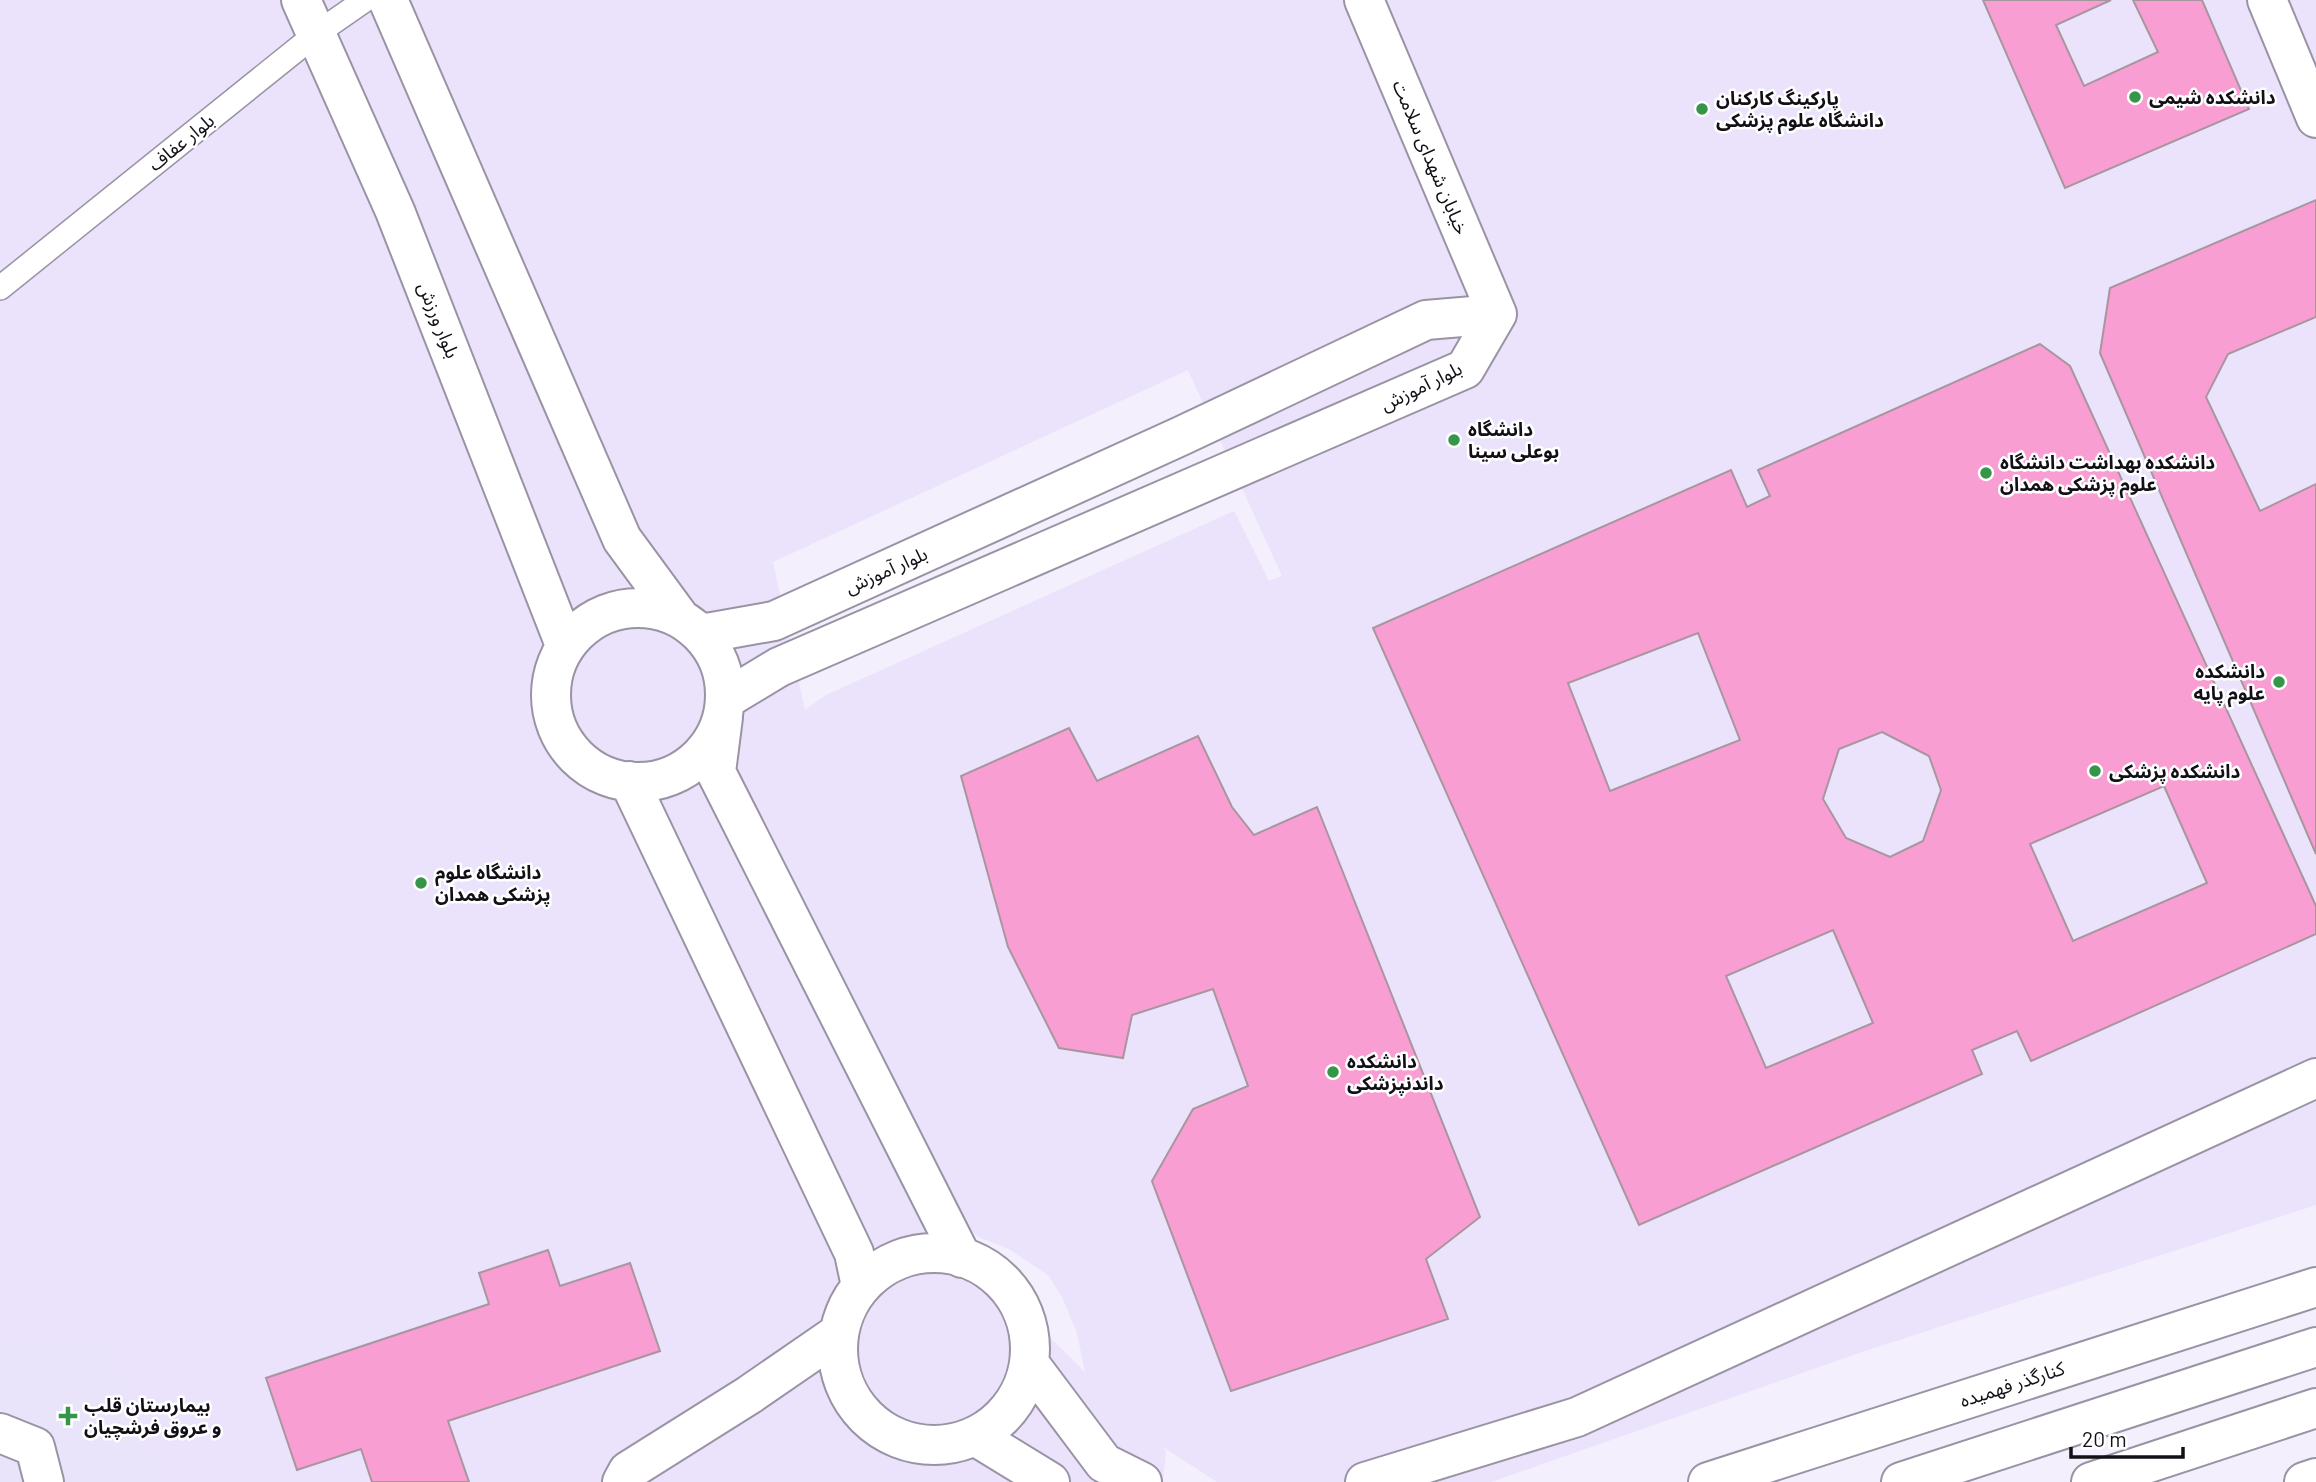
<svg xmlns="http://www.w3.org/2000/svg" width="2316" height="1482" font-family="Barlow,'Noto Sans Arabic',sans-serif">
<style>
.built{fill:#ebe2fb;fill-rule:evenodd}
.medical{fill:#eae4fa}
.building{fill:#f99ed2;stroke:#a8969f;stroke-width:2;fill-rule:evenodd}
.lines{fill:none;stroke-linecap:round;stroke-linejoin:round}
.lane-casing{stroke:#9993a4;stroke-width:26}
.street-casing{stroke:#9993a4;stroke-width:42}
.secondary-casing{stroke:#9993a4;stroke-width:42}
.primary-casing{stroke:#9993a4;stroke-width:42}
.lane{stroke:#fff;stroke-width:23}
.street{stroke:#fff;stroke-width:38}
.secondary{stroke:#fff;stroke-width:38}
.primary{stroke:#fff;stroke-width:38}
.poi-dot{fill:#359549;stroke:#fff;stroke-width:2.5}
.labels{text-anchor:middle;stroke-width:5;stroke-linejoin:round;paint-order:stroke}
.poi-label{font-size:19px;font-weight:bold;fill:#121016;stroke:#fff;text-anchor:start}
.street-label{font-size:19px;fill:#121016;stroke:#fff}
</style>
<rect width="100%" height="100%" fill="#f4effd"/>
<path class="built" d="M0 0H2316V1205L1862 1352 1491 1482H1217L1163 1447 1166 1451 1163 1482H0ZM1188 370 1282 576 1269 581 1234 511 826 695 805 710 773 562ZM878 1044 937 1176 960 1220 978 1237 1009 1249 1048 1275 1062 1297 1077 1333 1085 1372 912 1203Z"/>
<path class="medical" d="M112 1348 162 1482H0V1349Z"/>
<path class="building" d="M1983 0H2111L2056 25 2084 86 2158 52 2133 0H2202L2249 109 2065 188Z
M2316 200V317L2228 354 2206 397 2260 511 2316 484V854L2100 353 2110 288Z
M2040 344 2070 366 2316 906V934L2031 1061 2017 1031 1972 1050 1982 1074 1639 1225 1373 628 1731 470 1747 507 1770 496 1758 470ZM1698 633 1740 740 1610 791 1568 683ZM1882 732 1929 756 1941 790 1923 841 1890 857 1846 838 1823 799 1839 749ZM2164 786 2207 883 2073 941 2030 844ZM1833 930 1873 1023 1766 1068 1726 976Z
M1069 728 1097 781 1198 736 1232 807 1254 835 1317 807 1480 1217 1426 1259 1448 1319 1231 1391 1152 1181 1193 1109 1248 1086 1213 989 1132 1015 1123 1058 1059 1048 1008 947 961 776Z
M548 1250 560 1286 630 1263 660 1351 448 1421 469 1482H372L361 1449 297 1470 266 1378 489 1304 479 1273Z"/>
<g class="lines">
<g class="lane-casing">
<path id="lane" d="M0 288 316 34 365 0"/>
</g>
<g class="street-casing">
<path id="street" d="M301 0 395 211 565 645
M388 0 622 539 680 618
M1364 0 1497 314
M2267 0 2316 118
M551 695a87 87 0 1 1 174 0a87 87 0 1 1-174 0Z
M701 634 774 621 1181 436 1426 320 1497 314
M726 699 779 667 1465 369 1497 314
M723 717 716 772 962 1258
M629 781 854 1253 861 1286
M838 1349a96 96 0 1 1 192 0a96 96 0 1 1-192 0Z
M1029 1363 1104 1463 1142 1482
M0 1433 35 1447 44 1482
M975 1436 1050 1482
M622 1482 628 1471 749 1395 839 1333
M1365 1482 1577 1417 2316 1078
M2304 1482 2316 1478"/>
</g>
<g class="secondary-casing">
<path id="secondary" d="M1708 1482 2316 1287"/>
</g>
<g class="primary-casing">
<path id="primary" d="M1901 1482 2316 1347
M2091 1482 2316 1408"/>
</g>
<use href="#lane" class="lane"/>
<use href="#street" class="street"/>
<use href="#secondary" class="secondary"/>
<use href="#primary" class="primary"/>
</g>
<g class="poi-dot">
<circle cx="2135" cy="97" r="7"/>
<circle cx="1702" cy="109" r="7"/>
<circle cx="1454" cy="440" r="7"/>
<circle cx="1986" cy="473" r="7"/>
<circle cx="2279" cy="682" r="7"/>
<circle cx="2095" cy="771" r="7"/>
<circle cx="421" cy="883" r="7"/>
<circle cx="1333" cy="1072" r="7"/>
<path d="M64.5 1405.5h7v7h7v7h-7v7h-7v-7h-7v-7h7z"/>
</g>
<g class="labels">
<g class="poi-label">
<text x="2149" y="104">دانشکده شیمی</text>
<text x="1716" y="105">پارکینگ کارکنان<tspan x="1716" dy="22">دانشگاه علوم پزشکی</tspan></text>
<text x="1468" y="436">دانشگاه<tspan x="1468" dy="22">بوعلی سینا</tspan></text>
<text x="2000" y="469">دانشکده بهداشت دانشگاه<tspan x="2000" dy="22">علوم پزشکی همدان</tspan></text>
<text x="2265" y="678" text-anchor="end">دانشکده<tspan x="2265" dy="22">علوم پایه</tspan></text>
<text x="2109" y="778">دانشکده پزشکی</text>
<text x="435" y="879">دانشگاه علوم<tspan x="435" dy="22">پزشکی همدان</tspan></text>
<text x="1347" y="1068">دانشکده<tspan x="1347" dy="22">داندنپزشکی</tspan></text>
<text x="84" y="1412">بیمارستان قلب<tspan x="84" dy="22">و عروق فرشچیان</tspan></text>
</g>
<g class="street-label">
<text transform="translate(181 142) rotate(-39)" y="7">بلوار عفاف</text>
<text transform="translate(1431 157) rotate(67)" y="7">خیابان شهدای سلامت</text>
<text transform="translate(439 320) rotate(68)" y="7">بلوار ورزش</text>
<text transform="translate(1421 386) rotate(-26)" y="7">بلوار آموزش</text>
<text transform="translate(886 570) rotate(-24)" y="7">بلوار آموزش</text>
<text transform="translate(2012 1384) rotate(-18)" y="7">کنارگذر فهمیده</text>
</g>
</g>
<path d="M2071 1447v10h112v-10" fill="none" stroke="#121016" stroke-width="3.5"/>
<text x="2082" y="1447" font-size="21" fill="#121016" stroke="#ffffff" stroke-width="5" paint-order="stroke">20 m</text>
</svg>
